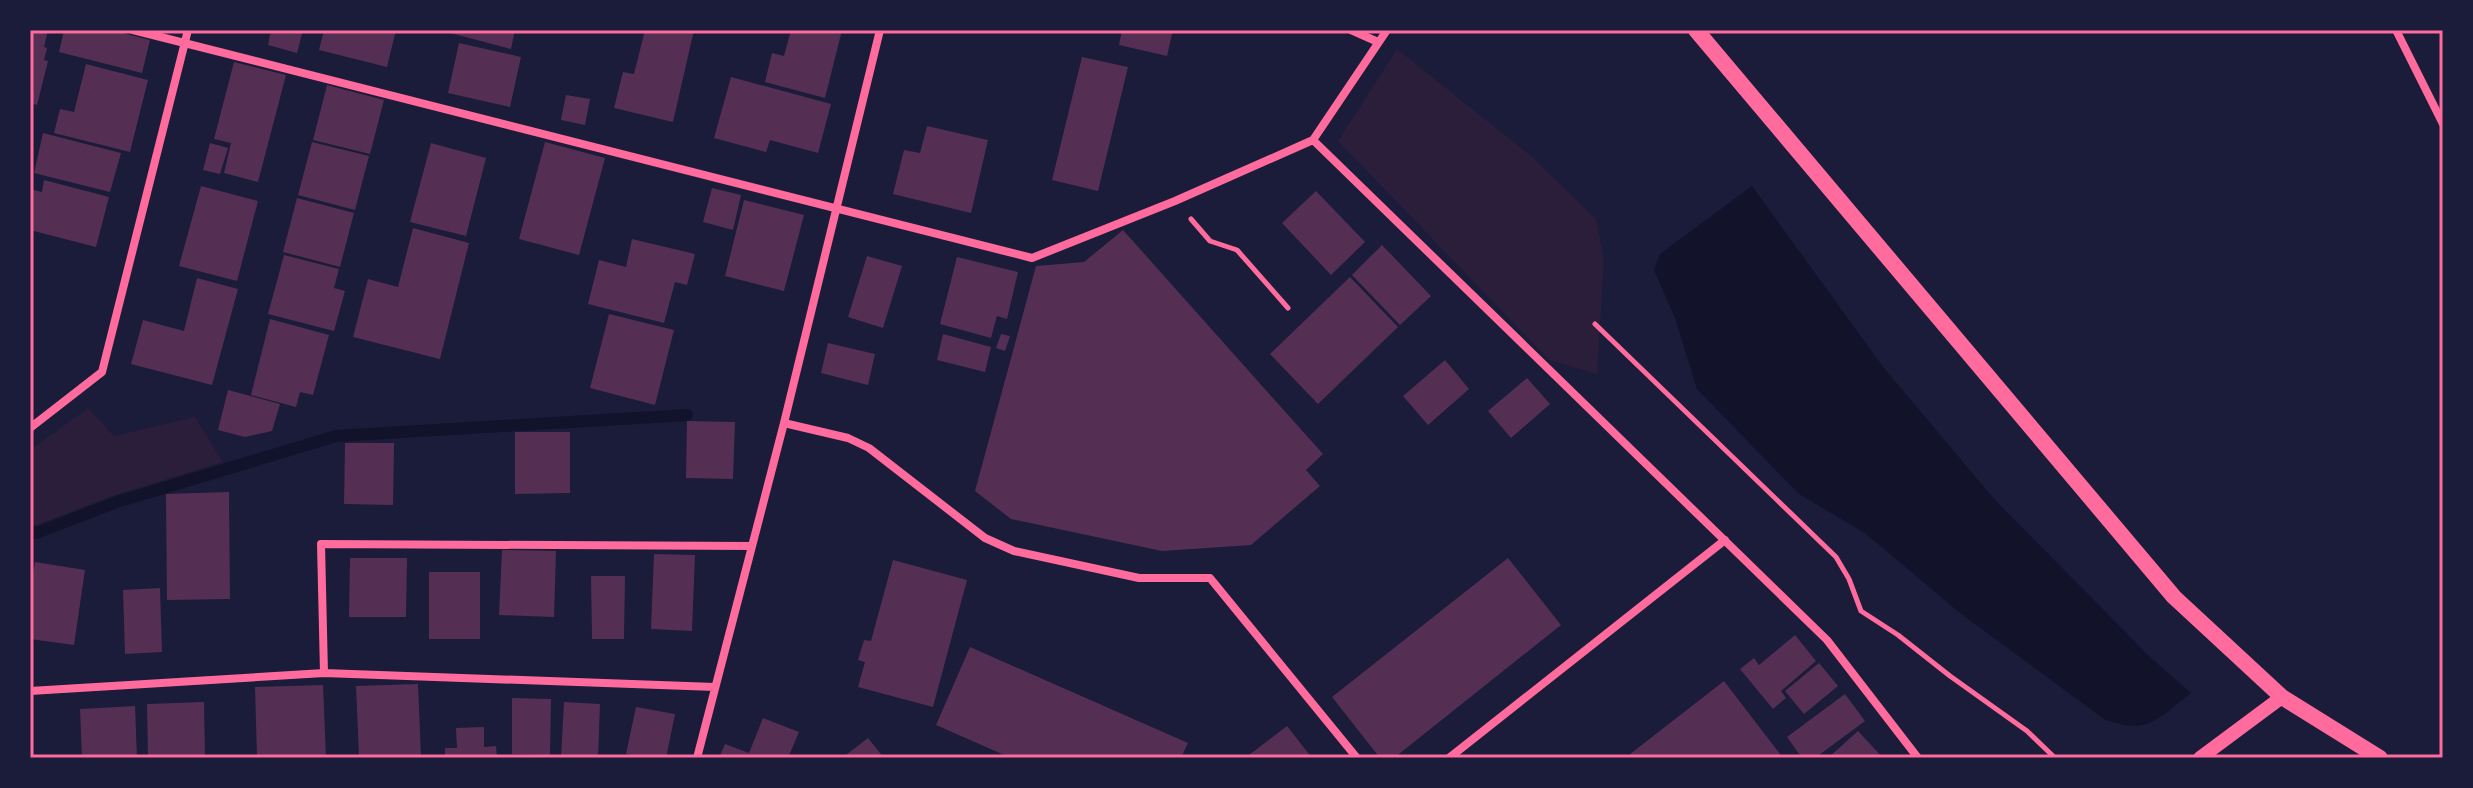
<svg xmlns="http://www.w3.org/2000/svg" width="2473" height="788" font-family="Overpass,sans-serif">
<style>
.green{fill:#2a1e3b}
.water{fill:#12122b}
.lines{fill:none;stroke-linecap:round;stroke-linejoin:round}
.stream{stroke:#12122b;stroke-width:12}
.building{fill:#542f53}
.path{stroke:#ff6b9d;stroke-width:5}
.minor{stroke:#ff6b9d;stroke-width:8}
.tertiary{stroke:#ff6b9d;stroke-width:14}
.secondary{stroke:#ff6b9d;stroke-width:16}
.neatline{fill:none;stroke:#ff6b9d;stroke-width:3}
</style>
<rect width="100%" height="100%" fill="#1b1b3a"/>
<path class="green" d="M1397 49 1531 156 1596 219 1604 259 1597 374 1549 360 1338 141Z
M88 408 114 436 195 417 223 462 112 496 37 525 30 524V450Z"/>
<path class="water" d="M1752 186 1883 367 1995 500 2150 657 2191 693C2157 719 2148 736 2104 719L1960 613 1865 533 1799 494 1697 389 1675 318 1654 270 1660 254Z"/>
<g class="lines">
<path class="stream" d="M30 532 36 533 117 502 336 436 687 415"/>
</g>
<path class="building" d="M30 30H48L44 47 47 48 44 60 48 61 37 105 30 103Z
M64 30H111L150 40 142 73 59 52Z
M271 30H303L297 53 268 45Z
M324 30H396L387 67 319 50Z
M439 30H515L511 49Z
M645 30H694L673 122 614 108 623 72 634 74Z
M791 30H842L825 98 765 82 772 53 784 56Z
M1122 30H1173L1167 56 1119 45Z
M459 43 521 57 510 107 448 93Z
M1082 57 1128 67 1098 191 1052 180Z
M234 62 286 75 258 182 224 173 231 143 214 139Z
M86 64 148 80 130 152 54 133 60 109 74 112Z
M731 77 831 104 818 153 770 140 766 152 714 138Z
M327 85 384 100 370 154 313 140Z
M566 95 590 99 585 125 561 120Z
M927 126 988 140 971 213 893 194 904 150 920 153Z
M43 133 121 153 110 192 34 173Z
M312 142 369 156 355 210 298 195Z
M545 142 605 158 579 255 519 239Z
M210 143 228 148 220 174 203 170Z
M431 143 486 158 466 236 410 222Z
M44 180 109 197 96 247 30 230V189L42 192Z
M201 186 258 201 237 281 179 266Z
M712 188 741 195 733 230 703 222Z
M1316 191 1365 242 1331 275 1282 223Z
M297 198 354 213 340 267 283 252Z
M744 200 804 215 784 291 725 276Z
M413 228 469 243 440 359 353 337 368 279 398 287Z
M1123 230 1323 454 1306 470 1320 486 1251 545 1162 551 1011 519 975 491 1036 266 1084 262Z
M632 239 695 254 687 285 675 282 664 323 588 304 599 260 626 267Z
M1382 245 1431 296 1400 325 1352 275Z
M284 255 339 269 334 288 345 291 334 331 268 314Z
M867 256 902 266 883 328 848 317Z
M957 257 1018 272 1007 319 997 316 991 338 940 324Z
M1350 277 1398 327 1318 404 1270 354Z
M197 278 238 289 212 385 131 364 143 320 184 331Z
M609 314 674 330 655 405 590 388Z
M270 319 329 335 313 395 300 392 296 407 251 395Z
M943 334 991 347 985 372 937 360Z
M1001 334 1010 336 1005 351 996 348Z
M828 343 875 354 868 385 821 373Z
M1445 360 1469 389 1428 425 1403 396Z
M1527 378 1550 404 1511 438 1488 411Z
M228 390 280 404 272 431 245 437 218 430Z
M687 421 735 422 733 479 686 478Z
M515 432H570V493L515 494Z
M345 443H394L393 505 344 504Z
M229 492 230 599 167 600 166 494Z
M502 550 556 551 554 617 499 615Z
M654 554 695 555 692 631 651 629Z
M350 558H407L406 617H349Z
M1508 558 1561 625 1394 758H1380L1332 697Z
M893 560 967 580 933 707 858 687 865 662 858 660 864 640 871 641Z
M35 562 85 570 74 645 30 639V594Z
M429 572H480V639H429Z
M591 576H625L624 639H592Z
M160 588 162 652 125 654 123 590Z
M1795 635 1816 661 1781 691 1786 698 1773 709 1740 669 1754 658 1759 665Z
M970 647 1188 743 1181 758H1011L936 725Z
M1819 663 1838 686 1804 714 1785 691Z
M1724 681 1783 758H1625Z
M418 684 421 758H359L356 686Z
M323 685 326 758H257L255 687Z
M1845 694 1865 721 1815 758H1802L1787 737Z
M512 698 551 699 550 755 512 754Z
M204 702 205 758H148L147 704Z
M564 702 600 704 598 758H561Z
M135 706 137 758H82L80 709Z
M636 707 675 714 666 758H647L626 754Z
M763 718 799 732 788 758H719L725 744 749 753Z
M1287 726 1312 758H1245Z
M484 727V747L496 746 497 758H445V748H457L456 728Z
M1858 731 1883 758H1828Z
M868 738 884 758H842Z"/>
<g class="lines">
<path class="path" d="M1191 219 1210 241 1237 250 1288 308
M1595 324 1836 557 1849 579 1861 611 1898 635 1950 676 2027 731 2055 758"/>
<path class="minor" d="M133 30 1032 258 1175 201 1313 140 1387 30
M1351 30 1378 42
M2396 30 2443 124
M1313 140 1827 640 1918 758
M784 423 848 438 869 448 985 538 1014 551 1139 578H1210L1357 758
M30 428 102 372 188 30
M324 673 321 544 752 546
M30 691 324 673 715 687
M697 758 784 423 880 30
M1449 758 1725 540"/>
<path class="tertiary" d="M2200 758 2282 697"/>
<path class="secondary" d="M1696 30 2174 597 2282 697 2380 758"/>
</g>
<rect width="2473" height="788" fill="none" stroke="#1b1b3a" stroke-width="64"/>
<rect x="32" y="32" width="2409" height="724" class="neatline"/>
</svg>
